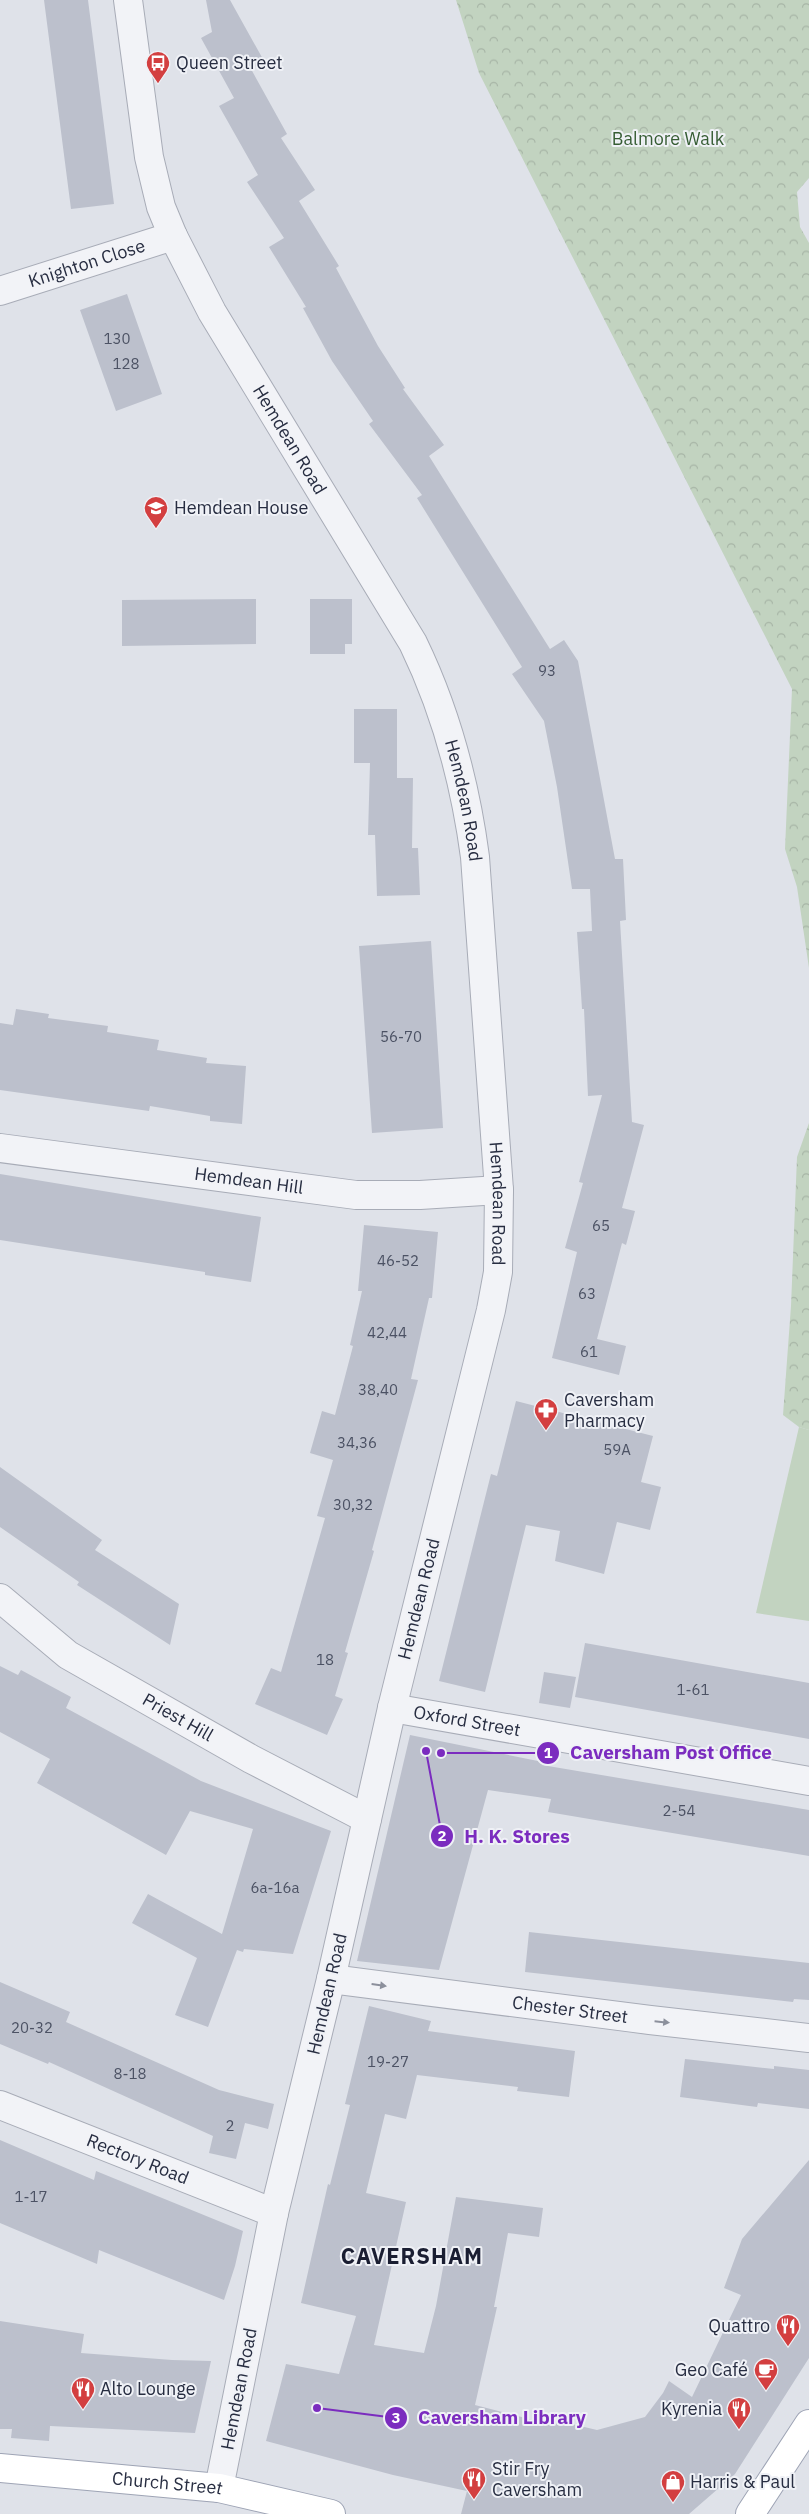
<svg xmlns="http://www.w3.org/2000/svg" width="809" height="2514" font-family="'IBM Plex Sans',sans-serif">
<style>
.park{fill:url(#park-crowns)}
.garden{fill:#c2d3c0}
.building{fill:#bcc0cc}
.lines{fill:none;stroke-linecap:round;stroke-linejoin:round}
.minor-casing{stroke:#a8acb7;stroke-width:30}
.major-casing{stroke:#9ea4b5;stroke-width:30}
.minor{stroke:#f2f3f7;stroke-width:28}
.major{stroke:#fff;stroke-width:28}
.oneway{fill:#8c909c}
.labels{text-anchor:middle;stroke-width:4;stroke-linejoin:round;paint-order:stroke}
.number-label{font-size:15px;fill:#4c5264}
.poi-label{font-size:18px;fill:#272d41;stroke:#eff1f6;text-anchor:start}
.park-label{font-size:18px;fill:#365d34;stroke:#eff1f6}
.street-label{font-size:18px;fill:#272d41;stroke:#eff1f6}
.district-label{font-size:22px;font-weight:bold;letter-spacing:1px;fill:#1a1e32;stroke:#eff1f6}
.leader{fill:none;stroke:#7b2cbf;stroke-width:2}
.callout-dot{fill:#7b2cbf;stroke:#eff1f6;stroke-width:2}
.mark-label{font-size:15px;text-anchor:middle;font-weight:bold;fill:#fff}
.callout-label{font-size:19px;text-anchor:middle;font-weight:bold;fill:#7b2cbf;stroke:#eff1f6;stroke-width:4;stroke-linejoin:round;paint-order:stroke}
</style>
<defs>
<pattern id="park-crowns" width="20" height="18" patternUnits="userSpaceOnUse" patternTransform="scale(1.25)"><rect width="20" height="18" fill="#c2d3c0"/><path d="M2 6a3 3 0 1 1 6 0M12 15a3 3 0 1 1 6 0" fill="none" stroke="#a7b5a6"/></pattern>
</defs>
<rect width="100%" height="100%" fill="#dfe2e9"/>
<path class="park" d="M456 0H809V178L797 192 800 227 809 243V968L797 887 785 849 792 689 479 73Z
M809 1123V1430L799 1427 783 1415 791 1306 797 1157Z"/>
<path class="garden" d="M799 1427 809 1430V1621L756 1613Z"/>
<path class="building" d="M44 0H88L114 204 71 209Z
M206 0H230L264 61 251 69 287 134 281 138 315 190 299 201 339 266 336 268 378 346 405 388 403 389 444 445 429 456 550 649 564 640 578 661 615 859H623L626 920 620 921 632 1122 644 1125 622 1208 635 1211 626 1245 622 1243 597 1339 626 1346 619 1375 552 1358 577 1252 565 1248 583 1183 579 1182 602 1095 588 1096 584 1009H582L577 932 592 931 590 889H572L557 787 544 721 512 674 522 667 417 498 422 495 369 424 373 421 332 361 303 308 306 307 269 247 284 238 247 182 258 175 219 106 234 98 201 38 212 32Z
M127 294 162 394 116 411 80 310Z
M256 599V644L122 646V600Z
M310 599H352V644H345V654H310Z
M354 709H397V778H413L412 848H418L420 895 377 896 375 835H368L370 763H354Z
M431 941 443 1128 372 1133 359 946Z
M16 1009 49 1014 48 1018 108 1026 107 1032 159 1040 157 1050 207 1058 206 1063 246 1066 242 1124 210 1121V1116L150 1106 149 1111 0 1090V1023L13 1025Z
M0 1174 261 1217 251 1282 205 1275V1272L0 1240Z
M364 1225 438 1232 432 1298H429L411 1379 418 1380 372 1550 374 1551 345 1652 348 1653 335 1696 343 1699 327 1735 255 1704 271 1668 281 1672 325 1518 317 1516 333 1460 310 1453 322 1411 335 1415 353 1346 350 1345 362 1291H358Z
M516 1401 653 1436 641 1482 661 1487 650 1530 617 1522 604 1574 555 1561 560 1531 526 1525 485 1692 439 1681 491 1474 497 1476Z
M0 1467 102 1540 95 1550 179 1604 170 1645 77 1585 79 1582 0 1527Z
M585 1643 809 1683V1739L575 1697Z
M0 1666 18 1675 21 1670 71 1697 66 1708 201 1781 331 1831 293 1954 244 1949 243 1952 237 1950 208 2027 175 2015 197 1958 132 1923 148 1894 222 1934 253 1829 190 1811 166 1855 37 1783 50 1759 0 1732Z
M544 1672 576 1677 570 1708 539 1703Z
M410 1735 543 1762 542 1765 809 1810V1856L548 1812 551 1799 488 1790 439 1970 357 1961Z
M529 1932 809 1963V2000L794 1999 793 2002 525 1972Z
M0 1982 70 2012 66 2022 219 2090 274 2104 268 2129 245 2123 236 2159 209 2153 213 2136 49 2062 48 2064 0 2044Z
M369 2006 431 2021 428 2031 575 2051 569 2097 517 2091 518 2087 417 2075 406 2119 385 2114 366 2193 406 2202 374 2345 424 2353 436 2306 456 2197 543 2208 539 2237 508 2233 494 2307H497L475 2405 537 2421 538 2416 597 2430 645 2417 663 2393 669 2381 692 2397 741 2295 724 2288 742 2239 809 2160V2358L735 2474 689 2514H461L467 2491 393 2475 266 2441 286 2364 339 2374 356 2316 301 2303 328 2184 330 2185 350 2105 345 2104Z
M685 2059 774 2069V2066L809 2070V2109L758 2103 757 2107 680 2097Z
M0 2140 94 2180 96 2171 243 2231 235 2266 224 2300 99 2250 97 2264 0 2223Z
M0 2321 84 2334 81 2353 172 2360 211 2361 195 2433 50 2426 49 2441 11 2438 12 2429H0Z"/>
<g class="lines">
<g class="minor-casing">
<g id="minor">
<path id="s1" d="M128 0 149 157 161 207 173 236 212 312 413 643C446 711 465 782 475 857L499 1190 498 1272 491 1310 392 1708 331 1979 274 2213 219 2488"/>
<path id="s2" d="M0 291 173 236"/>
<path id="s3" d="M0 1148 356 1195H420L499 1190"/>
<path id="s4" d="M0 1598 68 1655 251 1759 367 1819"/>
<path id="s5" d="M392 1708 809 1781"/>
<path id="s6" d="M331 1979 650 2020 809 2038"/>
<path id="s7" d="M0 2105 274 2213"/>
</g>
</g>
<g class="major-casing">
<g id="major">
<path id="s8" d="M0 2468 219 2488 331 2514"/>
<path d="M750 2514 809 2424"/>
</g>
</g>
<use href="#minor" class="minor"/>
<use href="#major" class="major"/>
</g>
<defs><path id="oneway-solid" d="M-6-.8H1V-3.2L6.5 0L1 3.2V.8H-6Z" transform="scale(1.25)"/></defs>
<g class="oneway">
<use href="#oneway-solid" transform="translate(379 1985) rotate(8)"/>
<use href="#oneway-solid" transform="translate(662 2022) rotate(6)"/>
</g>
<defs>
<g id="bus-pin" transform="scale(1.25)"><path d="M0 17L-7.5 6A9.5 9.5 0 1 1 7.5 6Z" fill="#d33f40" stroke="#eff1f6"/><path d="M-5-6H5V4H4V6H2V4H-2V6H-4V4H-5ZM-3.5-4V0h7V-4ZM-3.5 1.2v1.5H-2V1.2ZM2 1.2v1.5H3.5V1.2Z" fill="#fff"/></g>
<g id="school-pin" transform="scale(1.25)"><path d="M0 17L-7.5 6A9.5 9.5 0 1 1 7.5 6Z" fill="#d33f40" stroke="#eff1f6"/><path d="M0-5L7-2L0 1L-7-2ZM-4 1L0 2.5L4 1V4Q0 6-4 4Z" fill="#fff"/></g>
<g id="pharmacy-pin" transform="scale(1.25)"><path d="M0 17L-7.5 6A9.5 9.5 0 1 1 7.5 6Z" fill="#d33f40" stroke="#eff1f6"/><path d="M-2-6h4v4h4v4h-4v4h-4v-4h-4v-4h4Z" fill="#fff"/></g>
<g id="restaurant-pin" transform="scale(1.25)"><path d="M0 17L-7.5 6A9.5 9.5 0 1 1 7.5 6Z" fill="#d33f40" stroke="#eff1f6"/><path d="M-5-6h1v4h1v-4h1v4h1v-4h1v5L-1.5 .5V6h-2V.5L-5-1ZM5-6V6H3V1.5H1.5Q1.5-4 5-6Z" fill="#fff"/></g>
<g id="cafe-pin" transform="scale(1.25)"><path d="M0 17L-7.5 6A9.5 9.5 0 1 1 7.5 6Z" fill="#d33f40" stroke="#eff1f6"/><path d="M-5.5-4.5H6V0H3Q3 3.5 0 3.5H-2.5Q-5.5 3.5-5.5 0ZM3-3.2v2h1.7v-2ZM-6 4.5H4V6H-6Z" fill="#fff"/></g>
<g id="shop-pin" transform="scale(1.25)"><path d="M0 17L-7.5 6A9.5 9.5 0 1 1 7.5 6Z" fill="#d33f40" stroke="#eff1f6"/><path d="M-5-2.5h2.3a2.7 3.5 0 0 1 5.4 0H5L5.5 6h-11ZM-1.5-2.5h3a1.5 2.3 0 0 0-3 0Z" fill="#fff"/></g>
</defs>
<g fill-rule="evenodd">
<use href="#bus-pin" x="158" y="63"/>
<use href="#school-pin" x="156" y="508"/>
<use href="#pharmacy-pin" x="546" y="1410"/>
<use href="#restaurant-pin" x="788" y="2326"/>
<use href="#cafe-pin" x="766" y="2370"/>
<use href="#restaurant-pin" x="83" y="2389"/>
<use href="#restaurant-pin" x="739" y="2409"/>
<use href="#restaurant-pin" x="474" y="2479"/>
<use href="#shop-pin" x="673" y="2482"/>
</g>
<g class="labels">
<g class="number-label">
<text x="117" y="344">130</text>
<text x="126" y="369">128</text>
<text x="547" y="676">93</text>
<text x="401" y="1042">56-70</text>
<text x="601" y="1231">65</text>
<text x="398" y="1266">46-52</text>
<text x="587" y="1299">63</text>
<text x="387" y="1338">42,44</text>
<text x="589" y="1357">61</text>
<text x="378" y="1395">38,40</text>
<text x="357" y="1448">34,36</text>
<text x="617" y="1455">59A</text>
<text x="353" y="1510">30,32</text>
<text x="325" y="1665">18</text>
<text x="693" y="1695">1-61</text>
<text x="679" y="1816">2-54</text>
<text x="275" y="1893">6a-16a</text>
<text x="32" y="2033">20-32</text>
<text x="388" y="2067">19-27</text>
<text x="130" y="2079">8-18</text>
<text x="230" y="2131">2</text>
<text x="31" y="2202">1-17</text>
</g>
<g class="poi-label">
<text x="176" y="69">Queen Street</text>
<text x="174" y="514">Hemdean House</text>
<text x="564" y="1406">Caversham<tspan x="564" dy="21">Pharmacy</tspan></text>
<text x="770" y="2332" text-anchor="end">Quattro</text>
<text x="748" y="2376" text-anchor="end">Geo Café</text>
<text x="100" y="2395">Alto Lounge</text>
<text x="722" y="2415" text-anchor="end">Kyrenia</text>
<text x="492" y="2475">Stir Fry<tspan x="492" dy="21">Caversham</tspan></text>
<text x="690" y="2488">Harris &amp; Paul</text>
</g>
<g class="park-label">
<text x="668" y="145">Balmore Walk</text>
</g>
<g class="street-label">
<text dy="6" stroke="none"><textPath href="#s2" startOffset="91">Knighton Close</textPath></text>
<text dy="6" stroke="none"><textPath href="#s1" startOffset="476">Hemdean Road</textPath></text>
<text dy="6" stroke="none"><textPath href="#s1" startOffset="880">Hemdean Road</textPath></text>
<text dy="6" stroke="none"><textPath href="#s3" startOffset="251">Hemdean Hill</textPath></text>
<text dy="6" stroke="none"><textPath href="#s1" startOffset="1285">Hemdean Road</textPath></text>
<text transform="translate(419 1599) rotate(-76)" y="6">Hemdean Road</text>
<text dy="6" stroke="none"><textPath href="#s4" startOffset="215">Priest Hill</textPath></text>
<text dy="6" stroke="none"><textPath href="#s5" startOffset="76">Oxford Street</textPath></text>
<text transform="translate(327 1994) rotate(-77)" y="6">Hemdean Road</text>
<text dy="6" stroke="none"><textPath href="#s6" startOffset="241">Chester Street</textPath></text>
<text dy="6" stroke="none"><textPath href="#s7" startOffset="148">Rectory Road</textPath></text>
<text transform="translate(239 2389) rotate(-79)" y="6">Hemdean Road</text>
<text dy="6" stroke="none"><textPath href="#s8" startOffset="168">Church Street</textPath></text>
</g>
<g class="district-label">
<text x="412" y="2264">CAVERSHAM</text>
</g>
</g>
<path class="leader" d="M441 1753L548 1753M426 1751L442 1836M317 2408L396 2418"/>
<g class="callout-dot">
<circle cx="441" cy="1753" r="5"/>
<circle cx="426" cy="1751" r="5"/>
<circle cx="317" cy="2408" r="5"/>
<circle cx="548" cy="1753" r="12"/>
<circle cx="442" cy="1836" r="12"/>
<circle cx="396" cy="2418" r="12"/>
</g>
<g class="mark-label">
<text x="548" y="1758">1</text>
<text x="442" y="1841">2</text>
<text x="396" y="2423">3</text>
</g>
<g class="callout-label">
<text x="671" y="1759">Caversham Post Office</text>
<text x="517" y="1843">H. K. Stores</text>
<text x="502" y="2424">Caversham Library</text>
</g>
</svg>
